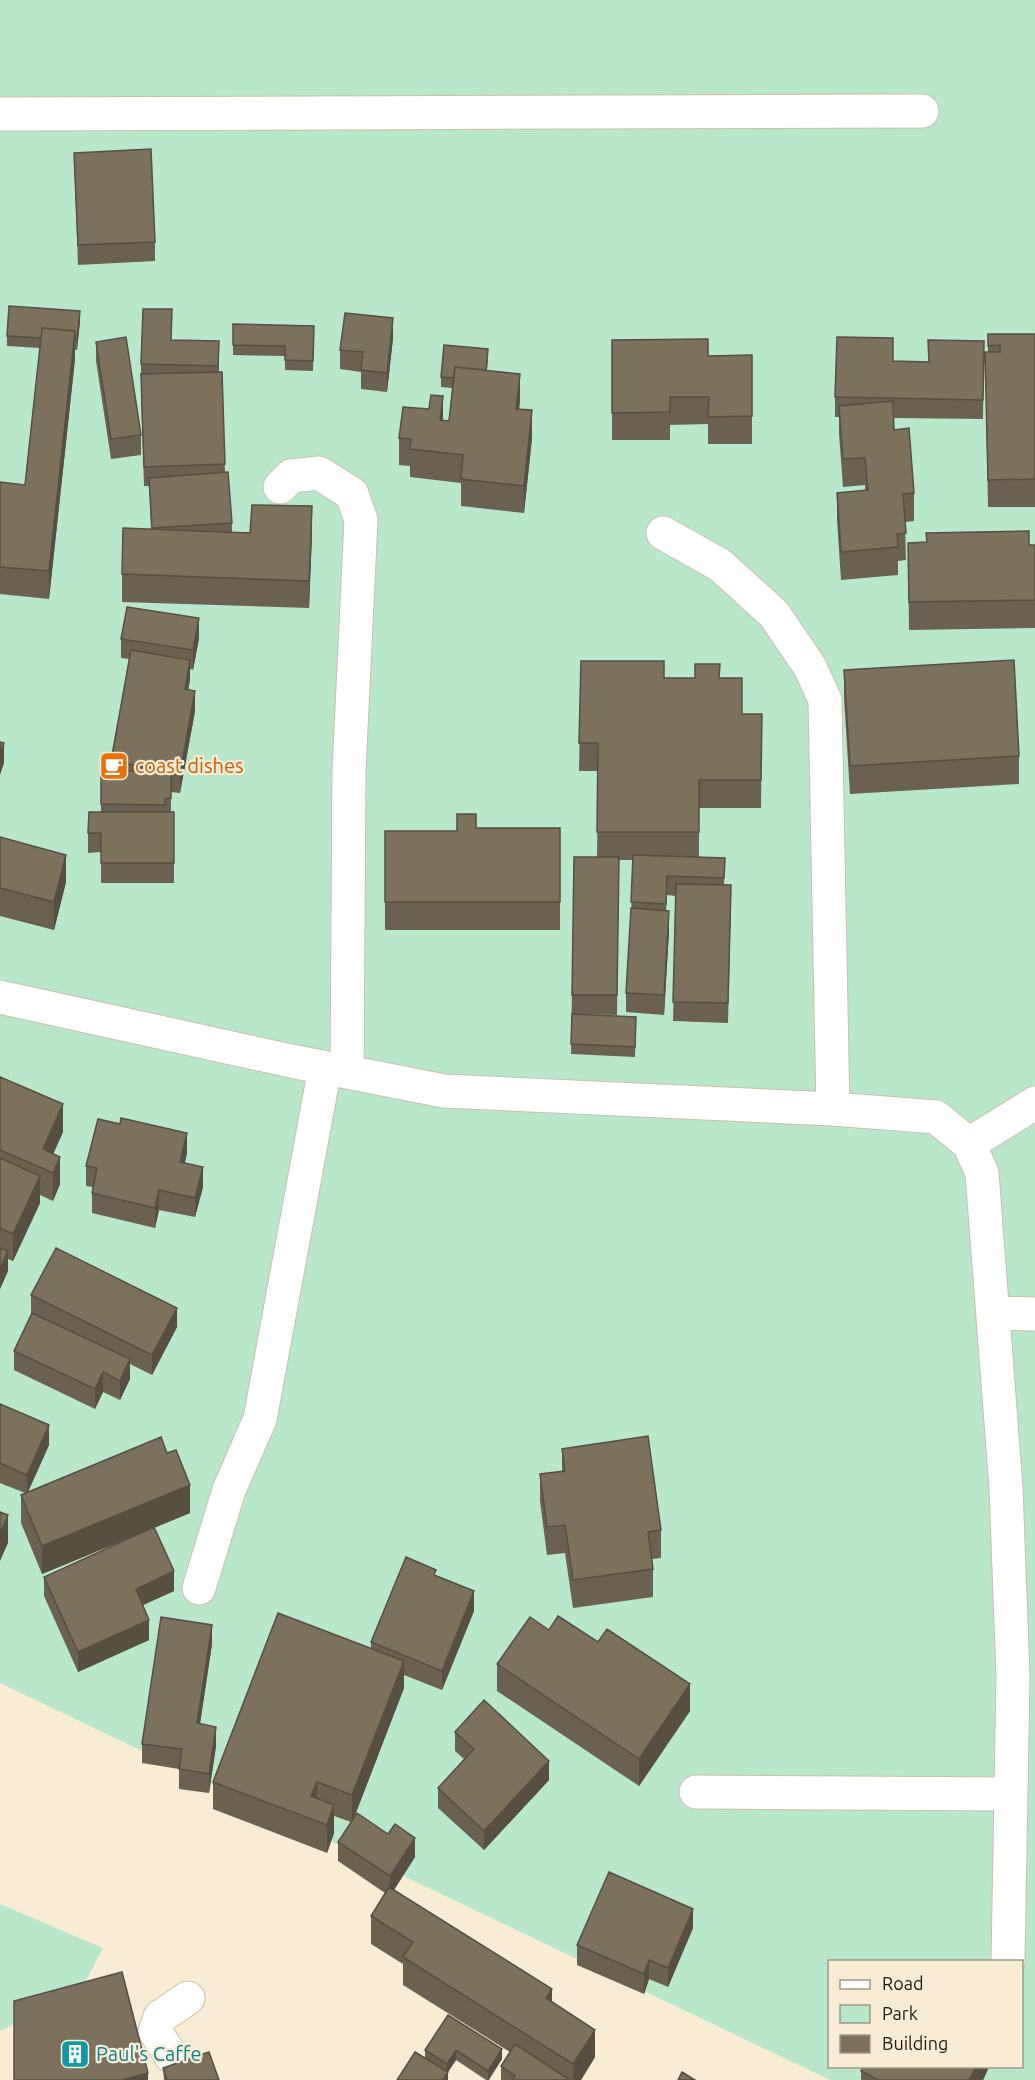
<svg xmlns="http://www.w3.org/2000/svg" width="1035" height="2080" font-family="Ubuntu,sans-serif">
<style>
.green{fill:#b9e7cb;fill-rule:evenodd}
.lines{fill:none;stroke-linecap:round;stroke-linejoin:round}
.minor-casing{stroke:#ccc0aa;stroke-width:35}
.minor{stroke:#fff;stroke-width:33}
.wall{fill:#6b6150}
.shaded-wall{fill:#574f41}
.building{fill:#7c715d;stroke:#574f41;stroke-width:1.5}
.labels{text-anchor:middle;stroke-width:4.5;stroke-linejoin:round;paint-order:stroke}
.food-label{font-size:20px;fill:#c56008;stroke:#f8ecd5;text-anchor:start}
.culture-label{font-size:20px;fill:#0d838f;stroke:#f8ecd5;text-anchor:start}
</style>
<rect width="100%" height="100%" fill="#f8ecd5"/>
<path class="green" d="M0 0H1035V2080H830L0 1683ZM830 1962H1022V2066H830Z
M0 1904 103 1948 80 1992 0 2031Z"/>
<g class="lines">
<g class="minor-casing">
<path id="minor" d="M0 114 922 111
M280 487 291 476 319 473 352 494 361 520 349 771 347 1072
M663 533 720 565 774 614 810 667 825 700 833 1109
M0 997 291 1061 444 1091 833 1109 936 1117 969 1144 982 1173 1006 1488 1013 1676 1008 1962
M969 1144 1035 1103
M993 1313 1035 1314
M199 1588 229 1490 260 1419 325 1068
M696 1792 1011 1794
M171 2056 155 2031 160 2017 188 1998"/>
</g>
<use href="#minor" class="minor"/>
</g>
<path class="wall" d="M74 153 155 242V261L78 265Z
M80 321 77 350H75V359L49 599 0 594V482L25 485 40 348 7 346V336Z
M233 324 314 326 313 371 285 370V356L233 355Z
M988 334H1035V507H988L985 352H988Z
M393 338 387 392 361 389V372L340 369V350Z
M171 340 219 341V372H222L225 472 232 523V532L312 534 309 608 122 602V574L151 529 149 486H144L141 393V364Z
M612 340 708 356 752 355V444H708V424L670 425V440H612Z
M984 341 983 419 894 418V430L914 493V521L905 522 906 560 898 561V575L841 580 837 520V493L865 491V485L843 487 839 434V417H835V397L893 361 928 362Z
M96 342 141 435V455L111 459 96 361Z
M488 359 487 370 520 401 519 409 532 438 524 513 461 506V483L410 477V466L399 465V438L429 409 443 420 449 421 452 388 441 387V377Z
M908 543 1035 545V628L909 630Z
M199 638 193 670 190 669V679L188 690 195 711 180 793 171 792V812H174V883H101V852L88 853V833L101 812V777L111 778V761L129 659 121 658V639Z
M581 661 664 678H720L742 714H762L761 808H699V857L725 858 724 885 731 905 728 1023 673 1021 676 896 667 895 666 911 669 931 664 1015 626 1012V993L631 917 633 860H619L617 1015 575 1014 636 1027 635 1057 571 1054 574 857H597L598 771H579Z
M844 670 1019 756V784L850 794 844 698Z
M476 828H560V930H385V831H457Z
M0 837 66 882 54 930 0 916Z
M0 1077 63 1132 53 1154 60 1184 53 1201 40 1195V1203L13 1261 8 1259V1271L0 1289Z
M187 1153 185 1163 203 1187 195 1217 159 1210 155 1228 92 1213V1193L93 1187 86 1186V1166Z
M31 1295 177 1327 152 1375 130 1364V1379L120 1400 103 1392 95 1409 14 1370V1351L31 1315Z
M0 1404 49 1445 28 1492 190 1513 42 1574 21 1523V1495L25 1493 0 1483Z
M562 1449 661 1530V1558L652 1559 653 1569V1597L573 1608 565 1553 547 1555 540 1501V1474L562 1471Z
M436 1576 474 1611 442 1690 404 1675V1688L355 1815 415 1857 394 1890 552 2002 595 2057 581 2080H501V2066L510 2052 403 1985V1964L371 1944V1916L385 1893 338 1861V1842L351 1822 334 1816V1833L327 1853 213 1809V1782L371 1648V1642Z
M44 1577 174 1591 143 1605 149 1640 78 1672 44 1596Z
M549 1630 690 1711 639 1786 497 1691V1664Z
M212 1644 200 1724 216 1746 209 1793 179 1789V1769L142 1763V1744Z
M455 1732 549 1780 484 1850 438 1808V1788L464 1759 455 1751Z
M693 1928 668 1987 649 1979 644 1994 577 1965V1945Z
M448 2015 502 2059 489 2080H486L456 2060 448 2072V2080L425 2058V2050Z
M863 2067H989L983 2080H861V2071Z
M163 2068 219 2080H164Z"/>
<path class="shaded-wall" d="M80 311V321L77 350V340Z
M393 318V338L387 392V373Z
M75 331V359L49 599V571Z
M520 374V401L516 436V409Z
M443 396V423L440 420Z
M532 410V438L524 513V486Z
M312 506V534L309 608V581Z
M199 618V638L193 670V650Z
M190 660V679L185 709V689Z
M195 691V711L180 793V773Z
M4 743V763L0 775V755Z
M66 855V882L54 930V902Z
M669 911V931L664 1015V995Z
M63 1104V1132L46 1170 43 1149Z
M187 1133V1153L180 1181V1162Z
M60 1157V1184L53 1201V1173Z
M203 1167V1187L195 1217V1198Z
M40 1176V1203L13 1261V1234Z
M159 1190V1210L155 1228V1208Z
M8 1251V1271L0 1289V1269Z
M177 1308V1327L152 1375V1355Z
M130 1359V1379L120 1400V1381Z
M103 1372V1392L95 1409V1389Z
M49 1425V1445L27 1494V1475Z
M190 1485V1513L42 1574V1546Z
M8 1515V1543L0 1561V1534Z
M174 1571V1591L136 1608V1589Z
M474 1591V1611L442 1690V1671Z
M149 1620V1640L78 1672V1652Z
M212 1625V1644L197 1743V1723Z
M404 1661V1688L352 1823V1795Z
M690 1684V1711L639 1786V1759Z
M216 1727V1746L209 1793V1774Z
M549 1761V1780L484 1850V1831Z
M317 1782V1809L311 1796Z
M334 1805V1833L327 1853V1825Z
M415 1838V1857L390 1896V1876Z
M693 1909V1928L668 1987V1968Z
M649 1960V1979L644 1994V1974Z
M552 1989V2016L546 1998Z
M595 2030V2057L581 2080H573V2064Z
M502 2049V2059L488 2080V2071Z
M456 2050V2060L448 2072V2080H443L447 2074V2064Z
M976 2067H989L983 2080H969Z
M148 2073V2080H122Z"/>
<path class="building" d="M151 149 155 242 78 245 74 153Z
M9 306 80 311 77 340H75V331L42 328 41 338 7 336Z
M143 309H172L171 340 219 341 218 366 141 364Z
M345 313 393 318 387 373 361 370 363 352 340 350Z
M233 324 314 326 313 361 285 360V346L233 345Z
M42 328 75 331 49 571 0 567V482L25 485Z
M988 334H1035V479L988 480 985 352H1000V345L988 346Z
M126 337 141 435 111 439 96 342Z
M837 337 893 338V361L929 362 928 340 984 341 983 400 835 397Z
M708 339V356L752 355V416L708 417 709 397H670V412L612 413V340Z
M444 345 488 349 486 370 455 367 454 378 441 377Z
M455 367 520 374 516 409 532 410 524 486 461 479 463 455 410 449 411 439 399 438 403 407 429 409 431 395 443 396 440 420 449 421Z
M222 372 225 464 144 467 141 374Z
M893 401 894 430 909 428 914 493 903 494 906 533 897 534 898 547 841 552 837 493 868 490 865 458 843 459 839 406Z
M228 472 232 523 152 528 149 478Z
M252 505 312 506 309 581 122 574 123 528 250 533Z
M1029 531V545H1035V600L909 602 908 543 927 542 926 533Z
M127 607 199 618 193 650 121 639Z
M131 650 190 660 185 689 195 691 180 773 111 761Z
M1014 660 1019 756 850 766 844 670Z
M581 661H664V678H695V664H720L719 678H742V714H762L761 780H699V832H597L598 743H579Z
M0 742 4 743 0 755Z
M121 771 171 772V798L165 799V805L101 804V777L121 778Z
M89 812H174V863H101V833H88Z
M457 814H476V828H560V902H385V831H457Z
M0 837 66 855 54 902 0 888Z
M633 855 725 858 724 878 667 876 666 904 631 902Z
M574 857H619L617 995H572Z
M676 884 731 885 728 1003 673 1002Z
M631 908 669 911 664 995 626 993Z
M572 1014 636 1017 635 1047 571 1044Z
M0 1077 63 1104 43 1149 60 1157 53 1173 0 1150Z
M121 1118 187 1133 180 1162 203 1167 195 1198 159 1190 155 1208 92 1193 97 1168 86 1166 98 1119 120 1124Z
M0 1158 40 1176 13 1234 0 1228Z
M0 1248 8 1251 0 1269Z
M56 1248 177 1308 152 1355 31 1295Z
M32 1313 130 1359 120 1381 103 1372 95 1389 14 1351Z
M0 1404 49 1425 27 1475 0 1463Z
M648 1436 661 1530 648 1532 653 1569 573 1580 565 1525 547 1527 540 1474 565 1471 562 1449Z
M161 1437 167 1453 176 1450 190 1485 42 1546 21 1495Z
M0 1512 8 1515 0 1534Z
M154 1527 174 1571 136 1589 149 1620 78 1652 44 1577Z
M406 1557 436 1570 434 1575 474 1591 442 1671 371 1642Z
M278 1613 404 1661 352 1795 317 1782 311 1796 334 1805 327 1825 213 1782Z
M558 1616 598 1642 607 1629 690 1684 639 1759 497 1664 530 1617 549 1630Z
M161 1617 212 1625 197 1723 216 1727 209 1774 179 1769 182 1749 142 1744Z
M484 1700 549 1761 484 1831 438 1788 474 1749 455 1732Z
M357 1813 388 1834 395 1824 415 1838 390 1876 338 1842Z
M609 1872 693 1909 668 1968 649 1960 644 1974 577 1945Z
M389 1887 552 1989 546 1998 595 2030 573 2064 403 1957 413 1942 371 1916Z
M122 1972 148 2073 122 2080H14V2001Z
M448 2015 502 2049 488 2071 456 2050 447 2064 425 2050Z
M515 2044 570 2080H513L515 2076 501 2066Z
M209 2052 219 2080H167L163 2068Z
M415 2052 448 2072 443 2080H397Z
M863 2067H976L969 2080H878L861 2071Z
M682 2072 695 2080H678Z"/>
<defs>
<g id="cafe-square" transform="scale(1.5)"><rect x="-9" y="-9" width="18" height="18" rx="4" fill="#e8710a" stroke="#f8ecd5"/><path d="M-5.5-4.5H6V0H3Q3 3.5 0 3.5H-2.5Q-5.5 3.5-5.5 0ZM3-3.2v2h1.7v-2ZM-6 4.5H4V6H-6Z" fill="#fff"/></g>
<g id="building-square" transform="scale(1.5)"><rect x="-9" y="-9" width="18" height="18" rx="4" fill="#0f9aa8" stroke="#f8ecd5"/><path d="M-4-6H4V6H1V3H-1V6H-4ZM-2.5-4.3h1.7v1.8h-1.7ZM.8-4.3h1.7v1.8H.8ZM-2.5-1h1.7V.8h-1.7ZM.8-1h1.7V.8H.8Z" fill="#fff"/></g>
</defs>
<g fill-rule="evenodd">
<use href="#cafe-square" x="114" y="766"/>
<use href="#building-square" x="75" y="2054"/>
</g>
<g class="labels">
<g class="food-label">
<text x="135" y="773">coast dishes</text>
</g>
<g class="culture-label">
<text x="96" y="2061">Paul's Caffe</text>
</g>
</g>
<rect x="828" y="1960" width="195" height="108" fill="#f8ecd5" stroke="#a19887" stroke-width="1.5"/>
<rect x="840" y="1980" width="30" height="9" fill="#ffffff" stroke="#a19887" stroke-width="1.5"/>
<text x="882" y="1990" font-size="18" fill="#1f1a12">Road</text>
<rect x="840" y="2005" width="30" height="18" fill="#b9e7cb" stroke="#a19887" stroke-width="1.5"/>
<text x="882" y="2020" font-size="18" fill="#1f1a12">Park</text>
<rect x="840" y="2035" width="30" height="18" fill="#7c715d" stroke="#a19887" stroke-width="1.5"/>
<text x="882" y="2050" font-size="18" fill="#1f1a12">Building</text>
</svg>
